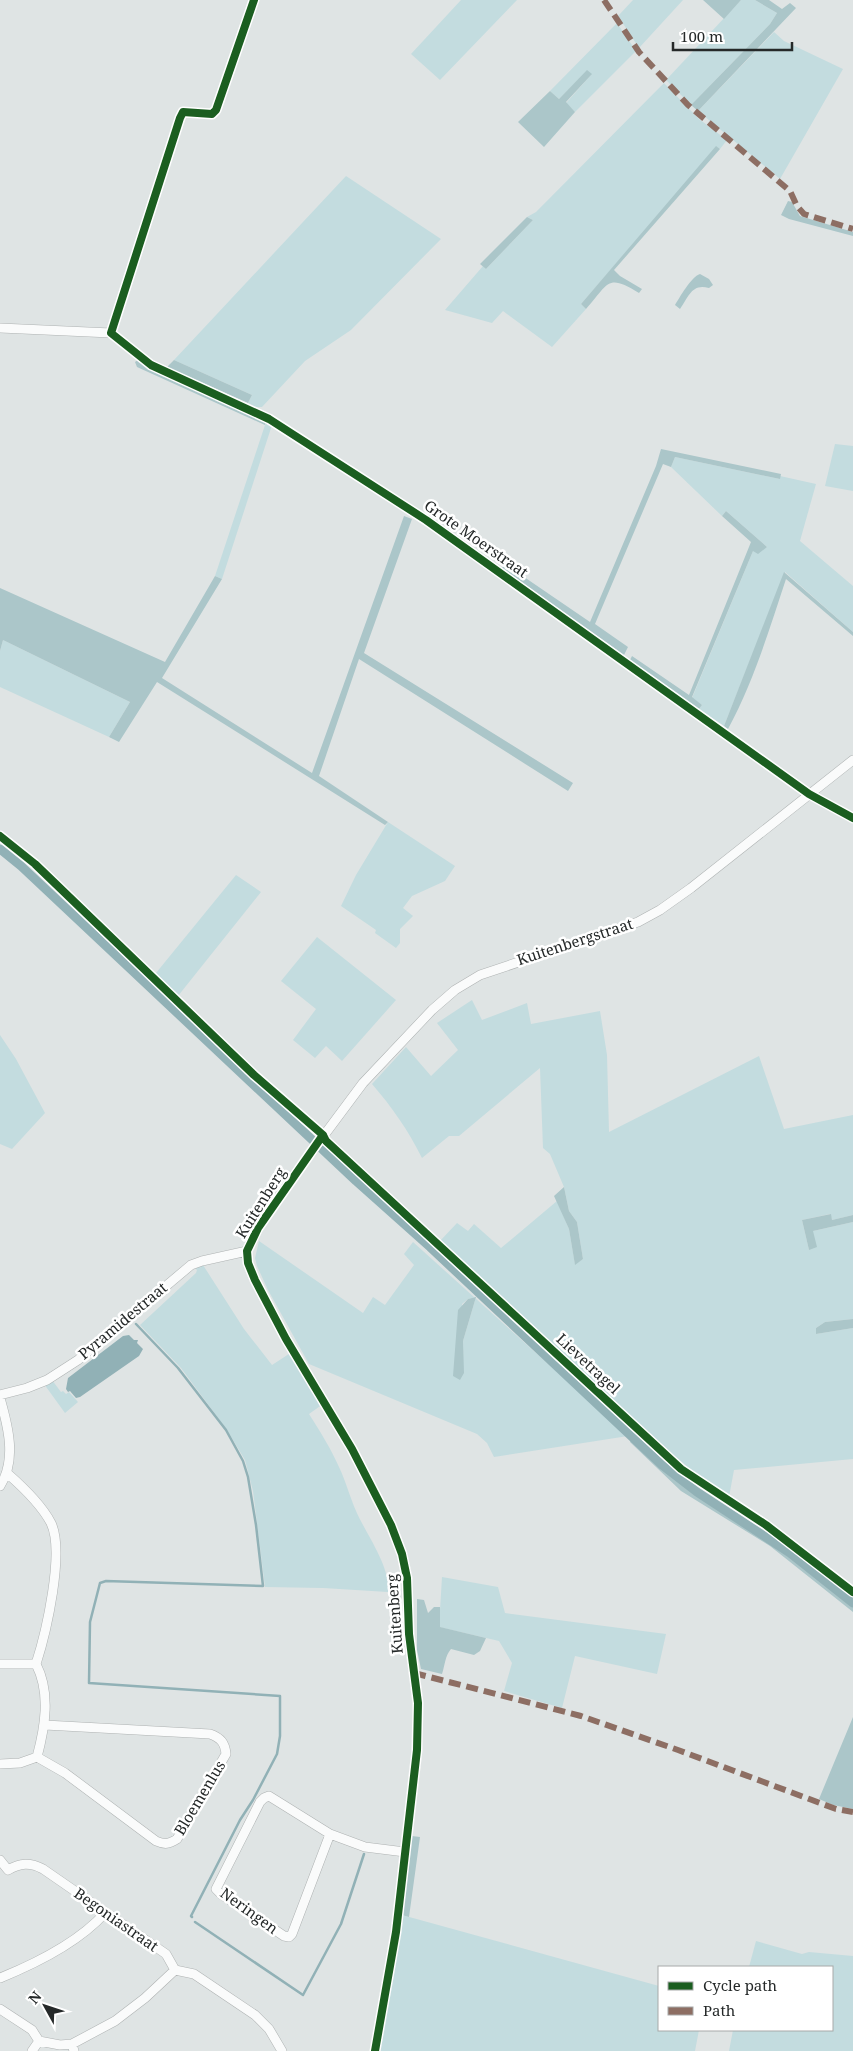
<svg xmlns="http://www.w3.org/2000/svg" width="853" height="2051" font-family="'Noto Serif',serif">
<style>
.green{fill:#c3dcdf;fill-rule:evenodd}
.forest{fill:#abc6c9}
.water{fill:#91b1b6}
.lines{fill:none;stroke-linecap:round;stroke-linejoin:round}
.stream{stroke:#91b1b6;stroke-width:2.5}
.canal{stroke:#91b1b6;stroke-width:9}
.street-casing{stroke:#aeb2b2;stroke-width:10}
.street{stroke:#fafbfb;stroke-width:9}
.quiet{stroke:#8d6e63;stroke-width:6;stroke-dasharray:12 6;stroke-linecap:butt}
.cycleway-casing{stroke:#fff;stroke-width:11}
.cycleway{stroke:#1b5e20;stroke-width:8}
.labels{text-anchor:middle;stroke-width:5;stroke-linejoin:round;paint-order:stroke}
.street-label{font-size:15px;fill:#252929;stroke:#fff}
</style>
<rect width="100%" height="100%" fill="#dfe4e4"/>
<path class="green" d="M461 0H517L440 80 411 54Z
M633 0H683L639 48 618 16Z
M741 0H755L777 13 770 24 691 105 666 80Z
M617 23 636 51 575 112 566 103 591 75 587 71 559 99 550 91Z
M774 32 784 41 843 69 780 179 698 111Z
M664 83 699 119 727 140 720 149 717 147 581 304 586 309 552 347 503 311 492 323 445 310 483 266 486 269 533 220 527 217 536 212Z
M346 176 441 239 351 330 305 361 262 407H256L248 403 252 395 174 360Z
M266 422 272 425 222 579 215 576Z
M835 444 853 446V491L825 486Z
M675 457 780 479V476L816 484 800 541 853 586V632L785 572 724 726 699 709 702 705 692 698 753 551 767 547 726 511 722 516 671 467Z
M3 640 130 702 109 737 0 687V651Z
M388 822 455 866 445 881 412 896 403 908 413 916 400 929V943L396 948 375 933 376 930 341 906 356 875Z
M236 875 261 892 178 996 156 973Z
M317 937 396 1000 342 1061 326 1046 315 1058 293 1040 316 1009 281 981Z
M472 1000 482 1020 527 1003 531 1024 600 1011 607 1055 609 1132 759 1056 784 1129 853 1115V1215L832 1220 830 1214 802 1220 809 1250 813 1231 853 1222V1319L825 1322 816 1328V1334L853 1328V1459L734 1470 729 1497 695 1473 671 1453 440 1241 457 1223 468 1231 474 1224 501 1248 557 1201 569 1229 575 1264 583 1259 577 1222 569 1211 564 1187 550 1154 543 1148 540 1068 459 1136H449L422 1158C408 1130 392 1107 372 1084L406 1047 431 1076 458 1050 437 1023Z
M0 1035 16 1059 45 1113 12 1149 0 1144Z
M259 1241 363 1313 373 1297 385 1305 414 1265 404 1254 413 1242 628 1436 494 1457 487 1443 477 1434 309 1364 268 1290 257 1266 255 1258ZM476 1297 463 1341 464 1373 462 1304 468 1299Z
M203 1265 244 1329 272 1365 292 1352 323 1404 309 1414C320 1431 331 1449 339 1467 346 1482 350 1497 356 1511 366 1534 391 1567 388 1592L323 1588 265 1587 253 1491 245 1460 227 1430 181 1368 140 1325 196 1273 197 1270 195 1268Z
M52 1380 61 1392 63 1391 66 1394 69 1392 78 1402 65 1413 44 1384Z
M442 1577 498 1587 505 1613 666 1634 657 1674 575 1656 562 1708 504 1691 512 1663 499 1641 439 1627Z
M402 1915 659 1986V2030H699L695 2051H378Z
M756 1941 802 1954 809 1952 853 1956V2051H729L733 2030H832V1967H749Z"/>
<path class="forest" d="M703 0H741L724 19Z
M755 0H769L782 9 790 3 796 8 698 111 691 105 770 24 777 13Z
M587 70 592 74 566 102 575 112 544 147 518 122 550 91 559 99Z
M716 146 720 149 614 270 620 276 642 289 639 293C607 273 609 283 586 309L581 304Z
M788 201 792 202 800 216 853 232V236L789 219 781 215Z
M527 217 533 220 486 269 480 264Z
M700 274 709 279 713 285 709 288C692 283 689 296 680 309L675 305C680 297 691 277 700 274Z
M139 359 266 420 265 425 137 367 135 362Z
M174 360 252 395 248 403 167 367Z
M661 449 781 474 780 479 675 457 671 467 663 464 595 624 628 647 624 655 502 568 505 564 590 622 656 466Z
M726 511 767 547 758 554 753 551 692 697 702 705 699 709 630 660 632 656 689 695 751 542 722 516Z
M404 516 412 519 364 653 573 783 568 791 359 659 319 776 388 822 385 825 157 682 119 742 109 737 130 702 3 640 0 651V588L165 662 215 576 222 579 162 678 312 773Z
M784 572 853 632V636L786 579C769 630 754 681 728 729L724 726Z
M564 1187 569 1211 577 1222 583 1259 575 1265 569 1229 554 1196Z
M831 1214 832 1220 853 1215V1222L813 1231 817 1247 809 1250 802 1220Z
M476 1297 463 1341 464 1373 460 1380 453 1376 458 1310 468 1299Z
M853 1319V1328L816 1334V1328L825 1322Z
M632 1439 659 1466 695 1494 766 1539 853 1606V1612L770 1546 681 1491 630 1442Z
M417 1599 424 1600 428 1613 434 1607H440V1627L486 1638 480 1651 474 1655 451 1649C445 1656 445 1665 442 1674L421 1669 417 1650Z
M853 1717V1809L833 1805 819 1799Z
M412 1836 420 1837 409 1917 402 1915Z"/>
<path class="water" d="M129 1335 134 1340H138L137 1343 143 1349 139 1356 80 1397 76 1398 70 1391 68 1392 66 1389 68 1378 123 1336Z"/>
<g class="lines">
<path class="stream" d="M136 1324 178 1368 226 1430 243 1461 248 1477 256 1525 263 1586 106 1581 100 1583 90 1622 89 1683 280 1696V1736L277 1754 253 1800 240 1820 191 1916 192 1917
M195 1922 303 1995 341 1924 364 1854"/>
<path class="canal" d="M0 849 21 866 356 1181 430 1247 662 1465 697 1492 790 1553 853 1603"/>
<g class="street-casing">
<path id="street" d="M0 328 111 333 151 365 269 419 426 520 809 794 853 818
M0 1395 27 1388 47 1380 78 1360 191 1265 202 1261 247 1251
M0 1398C8 1426 17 1460 0 1486
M0 1664H36
M37 1757 65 1773 156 1841C165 1845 169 1844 177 1839L226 1754C225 1743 221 1738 210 1734L45 1725
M0 1764 20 1763 37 1757C45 1727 51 1693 36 1664 46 1633 65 1552 51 1523 41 1504 24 1488 8 1474
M330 1834 292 1934 289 1937 284 1936 221 1894 216 1889 260 1802 264 1798 269 1796 330 1834 365 1847 405 1852
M0 1860 8 1870C20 1863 30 1862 43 1869L166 1954 175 1970 194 1974 255 2015 269 2029 282 2051
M0 1978C37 1963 78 1943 105 1913
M0 2009 32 2030 39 2041 60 2045 72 2044 74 2051
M72 2044 115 2021 145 1998 175 1970
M32 2051 39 2041
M375 2051 396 1932 417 1750 418 1703 409 1634 407 1578 402 1554 391 1525 352 1449 286 1339 255 1280 248 1263 247 1251 258 1228 287 1185 363 1083 432 1010 455 990 480 975 638 922 660 910 691 888 853 760"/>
</g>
<use href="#street" class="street"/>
<path class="quiet" d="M604 0 639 52 688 105 790 191 797 206 804 214 853 229
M414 1673 581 1716 678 1750 836 1809 853 1812"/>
<g class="cycleway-casing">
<path id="cycleway" d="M254 0 216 110 212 114 183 112 180 118 111 333 151 365 269 419 426 520 809 794 853 818
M0 836 35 864 254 1075 323 1135 326 1141 681 1469 766 1525 853 1592
M323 1135 258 1228 247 1251 248 1263 255 1280 286 1339 352 1449 391 1525 402 1554 407 1578 409 1634 418 1703 417 1750 396 1932 375 2051"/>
</g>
<use href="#cycleway" class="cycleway"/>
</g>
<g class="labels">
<g class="street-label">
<text transform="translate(476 539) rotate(35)" y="5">Grote Moerstraat</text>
<text transform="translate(575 942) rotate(-18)" y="5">Kuitenbergstraat</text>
<text transform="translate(261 1203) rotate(-58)" y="5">Kuitenberg</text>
<text transform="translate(123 1321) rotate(-40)" y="5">Pyramidestraat</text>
<text transform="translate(588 1364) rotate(43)" y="5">Lievetragel</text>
<text transform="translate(395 1614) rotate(-94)" y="5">Kuitenberg</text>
<text transform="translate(200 1798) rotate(-59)" y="5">Bloemenlus</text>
<text transform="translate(249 1911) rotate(36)" y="5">Neringen</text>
<text transform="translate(116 1920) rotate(35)" y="5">Begoniastraat</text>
</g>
</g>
<rect x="658" y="1966" width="175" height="65" fill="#ffffff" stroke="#a8a9a9"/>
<rect x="668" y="1982" width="25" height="8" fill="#1b5e20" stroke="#a8a9a9"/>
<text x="703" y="1991" font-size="15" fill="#252929">Cycle path</text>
<rect x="668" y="2007" width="25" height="8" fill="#8d6e63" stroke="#a8a9a9"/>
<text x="703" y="2016" font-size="15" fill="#252929">Path</text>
<g transform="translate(45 2006) rotate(310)" stroke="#ffffff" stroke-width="4" paint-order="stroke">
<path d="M0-4L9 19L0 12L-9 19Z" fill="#252929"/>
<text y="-8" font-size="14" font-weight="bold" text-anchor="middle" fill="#252929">N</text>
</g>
<path d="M673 42v8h119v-8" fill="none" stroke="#252929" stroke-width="2.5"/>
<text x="680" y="42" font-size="15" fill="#252929" stroke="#ffffff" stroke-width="4" paint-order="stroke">100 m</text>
</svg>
